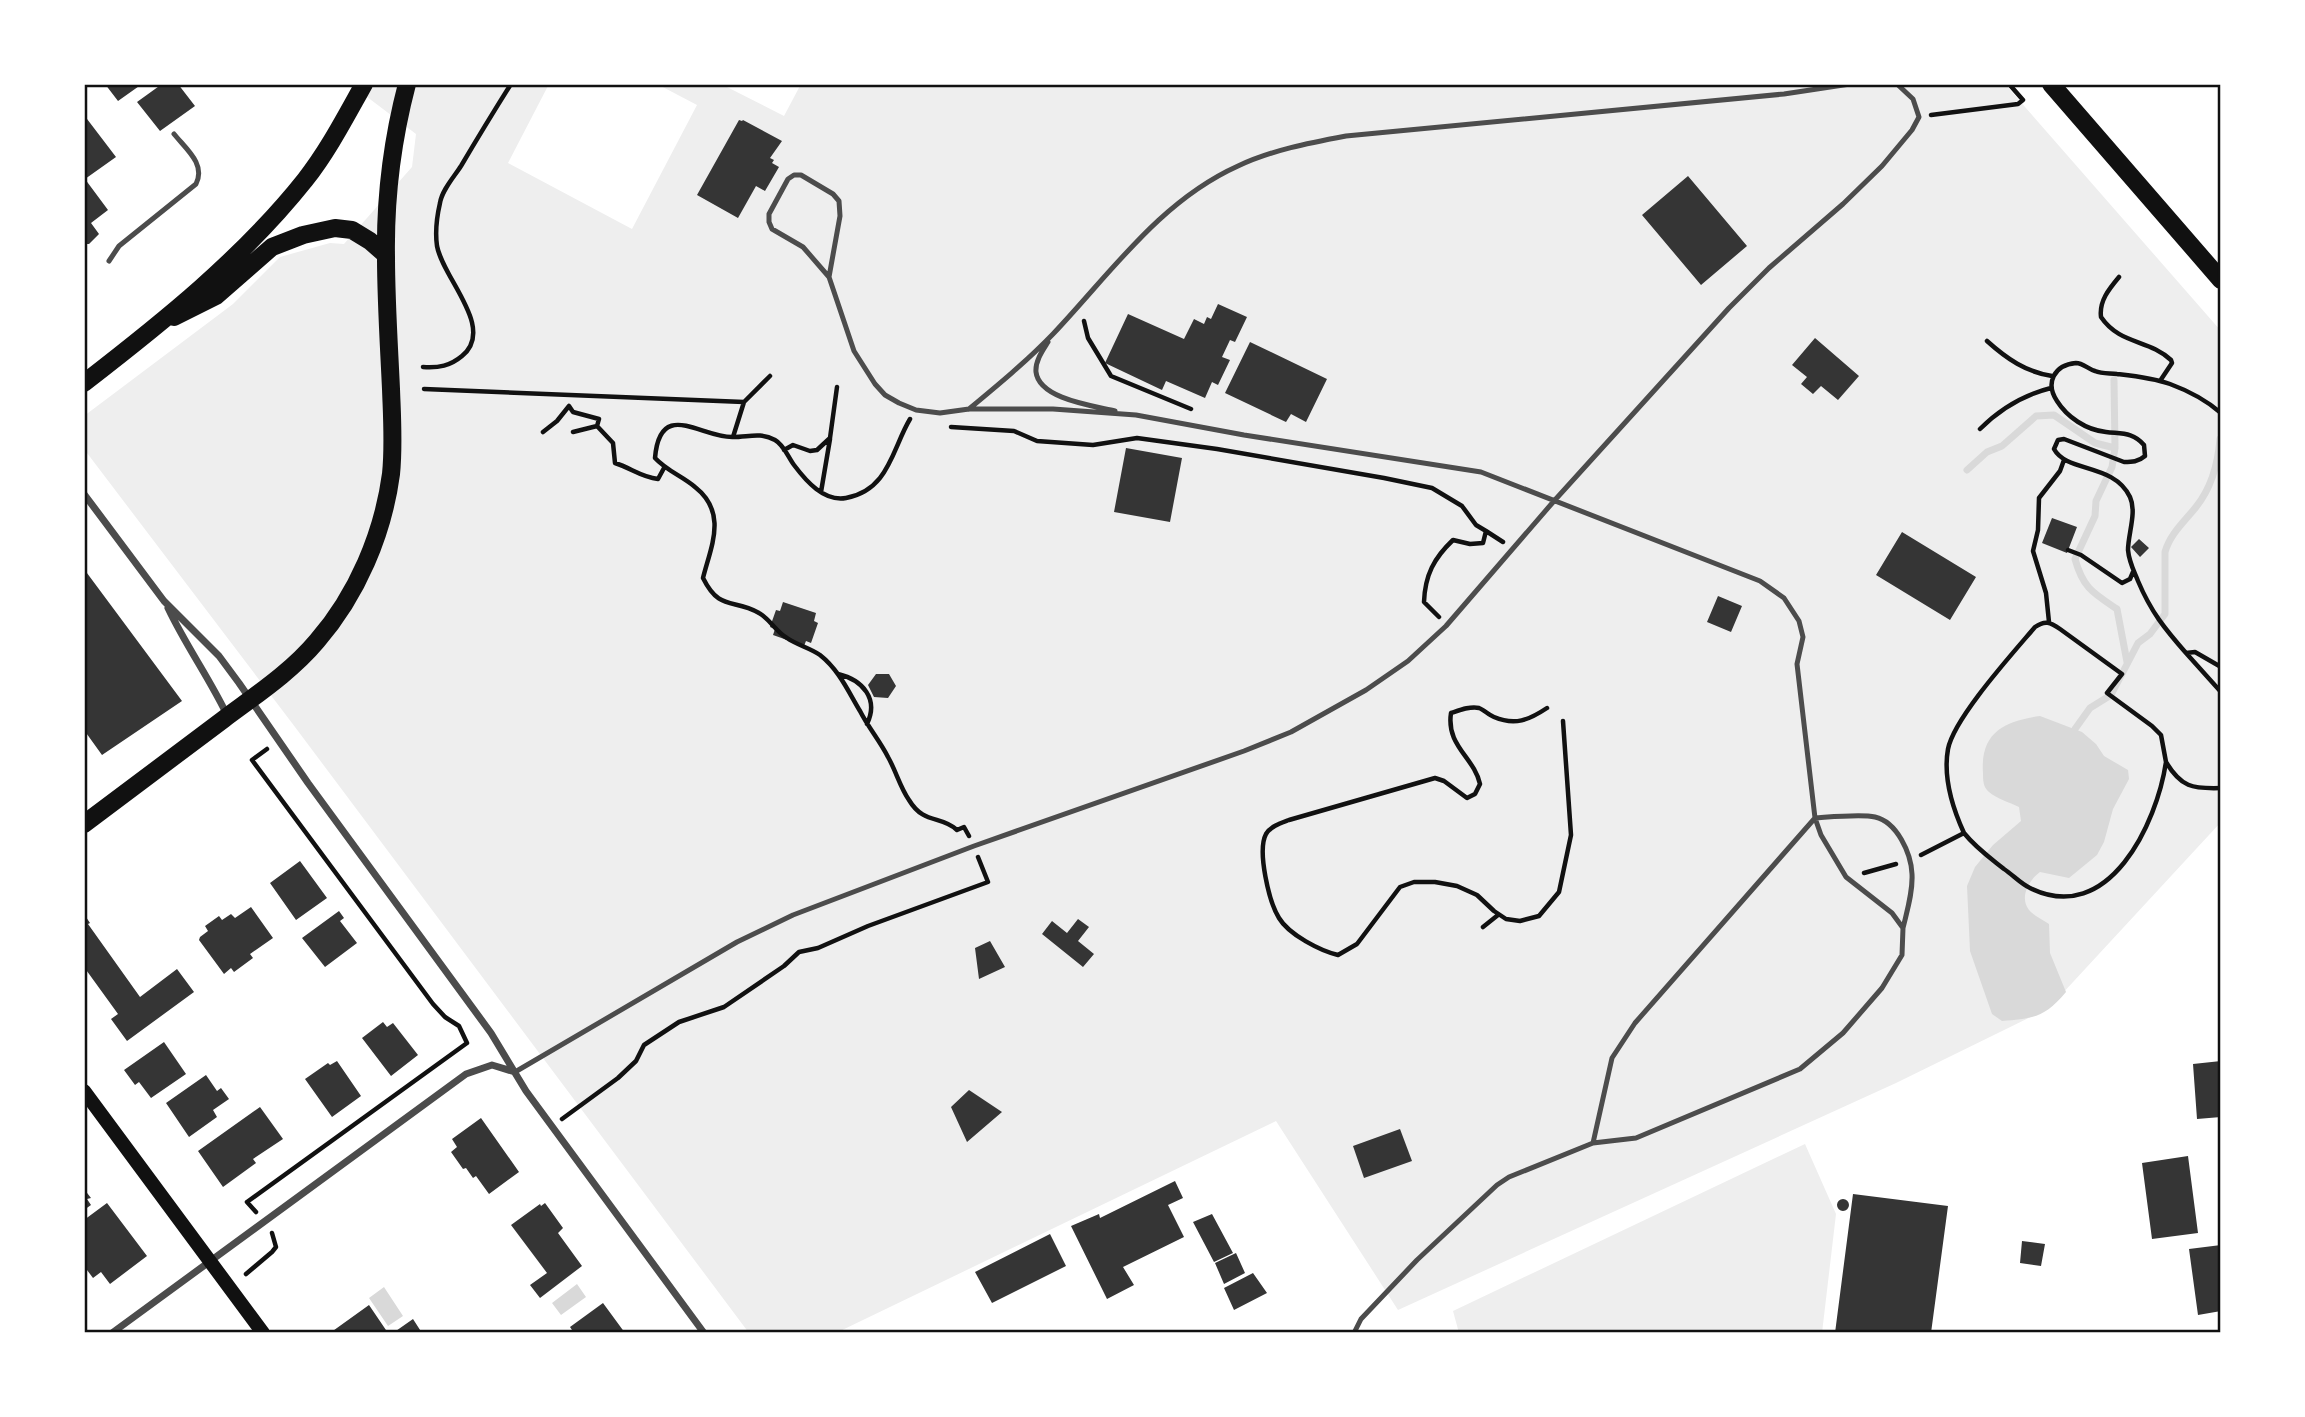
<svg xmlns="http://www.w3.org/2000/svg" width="2305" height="1417" font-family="'Nunito Sans',sans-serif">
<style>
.green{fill:#eee}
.water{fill:#d9d9d9}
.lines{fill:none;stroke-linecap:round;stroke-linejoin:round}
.stream{stroke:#d9d9d9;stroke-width:7}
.building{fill:#353535}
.path{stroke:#111;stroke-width:4.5}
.service{stroke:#4c4c4c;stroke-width:5}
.minor{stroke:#4c4c4c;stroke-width:7}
.secondary{stroke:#111;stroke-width:14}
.primary{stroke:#111;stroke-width:18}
.neatline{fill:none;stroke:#111;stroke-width:2.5}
</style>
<rect width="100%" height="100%" fill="#fff"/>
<path class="green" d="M350 84H549L508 163 632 229 697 105 657 84H721L784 116 801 84H2005L2221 331V822L2049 1008 1896 1083 1398 1310 1276 1121 836 1333H749L295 727 84 449V416L233 304 280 257 330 243 344 244 412 167 416 134Z
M1805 1144 1836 1214 1822 1333H1459L1453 1311Z"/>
<path class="water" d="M2040 716 2082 732 2096 744 2104 756 2128 770 2129 779 2113 809 2104 842 2097 855 2069 878 2040 872C2029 880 2019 897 2029 910 2033 915 2043 920 2049 924L2050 953 2066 992C2044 1018 2034 1018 2002 1021L1992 1014 1970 951 1967 886 1975 867 1993 845 2021 821 2019 807C2009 802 1997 799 1989 792 1983 787 1983 780 1983 773 1980 732 2005 721 2040 716Z
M577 1284 586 1297 561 1315 552 1303Z
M384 1287 403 1316 388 1326 369 1298Z"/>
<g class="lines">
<path class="stream" d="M2114 380 2115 448 2112 467 2096 501 2095 516 2075 559C2083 588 2093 593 2117 609L2127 662
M1967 470 1987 452 2002 446 2036 416 2054 415 2095 443 2115 448
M2075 729 2090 708 2111 695 2138 643 2150 634 2165 614V552C2170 534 2184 522 2196 507 2212 487 2218 464 2220 439"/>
</g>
<path class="building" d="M105 84H142L118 101Z
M162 84H178L195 106 160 131 137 102Z
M84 115 116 157 85 179 108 210 91 223 99 234 89 244H85Z
M739 120 742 121 743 120 782 141 770 158 774 160 772 163 779 167 765 191 756 186 738 218 697 195Z
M1688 176 1747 246 1701 285 1642 215Z
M1218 304 1247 317 1235 342 1230 340 1222 357 1230 360 1218 385 1212 382 1205 398 1166 381 1162 390 1105 363 1128 314 1184 339 1194 319 1204 324 1207 317 1211 319Z
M1815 338 1859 376 1838 400 1821 386 1813 394 1801 384 1807 377 1792 365Z
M1250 342 1327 379 1306 422 1291 414 1286 422 1225 393Z
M1126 448 1182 458 1170 522 1114 512Z
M2052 518 2077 527 2067 553 2042 543Z
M1902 532 1976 577 1950 620 1876 575Z
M2139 539 2149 548 2140 557 2131 547Z
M84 569 182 701 102 755 84 730Z
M1718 596 1742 606 1731 632 1707 622Z
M783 602 816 613 814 621 818 623 811 643 806 641 804 646 773 635 775 629 770 627 776 610 780 611Z
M876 674H889L896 686 888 698 874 697 868 685Z
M300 861 327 898 296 920 270 883Z
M251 907 273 938 250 954 253 958 234 972 231 968 224 974 199 940 200 937 208 931 205 926 219 916 222 920 231 914 235 918Z
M339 911 344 918 340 921 357 943 325 967 302 938Z
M84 914 90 923 88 924 140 997 177 969 194 992 127 1041 111 1019 118 1014 84 967Z
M1078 919 1089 927 1078 941 1094 954 1083 967 1042 934 1052 921 1067 933Z
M990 941 1005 967 979 979 975 948Z
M383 1022 387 1027 393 1023 418 1055 391 1076 362 1038Z
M164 1042 186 1074 151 1098 139 1082 135 1085 124 1070Z
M337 1061 361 1096 332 1117 305 1079 328 1063 330 1065Z
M2221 1061V1117L2197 1119 2193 1064Z
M206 1075 217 1091 221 1088 229 1099 213 1110 217 1117 189 1137 166 1103Z
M969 1090 1002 1112 967 1142 951 1107Z
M260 1107 283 1139 253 1159 256 1163 223 1187 198 1151Z
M481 1118 519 1172 489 1194 476 1176 473 1178 466 1168 463 1169 451 1152 457 1147 452 1139Z
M1400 1129 1412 1161 1364 1178 1353 1146Z
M2188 1156 2198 1233 2152 1239 2142 1163Z
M1175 1181 1183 1198 1168 1205 1184 1237 1123 1267 1134 1285 1107 1299 1071 1226 1099 1214 1100 1218Z
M84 1189 91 1198 87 1199 91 1205 84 1210Z
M1853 1194 1948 1206 1931 1333H1835Z
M1837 1205a6 6 0 1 1 12 0a6 6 0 1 1-12 0Z
M107 1203 147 1256 110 1284 101 1272 93 1278 84 1266V1220Z
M545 1203 563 1228 558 1233 582 1266 540 1298 530 1285 547 1273 511 1225 540 1204 541 1206Z
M1212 1214 1233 1253 1214 1262 1193 1222Z
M1050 1234 1066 1266 992 1303 975 1272Z
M2022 1241 2045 1244 2041 1266 2020 1263Z
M2221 1245V1311L2198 1315 2189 1249Z
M1236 1253 1245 1273 1224 1284 1215 1263Z
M1253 1273 1267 1293 1234 1310 1224 1288Z
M603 1303 625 1333H574L570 1327Z
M369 1305 388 1333H330Z
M413 1319 422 1333H393Z"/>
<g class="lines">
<path class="path" d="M1931 115 2018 104 2023 100 2009 84
M2119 277C2109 289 2099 301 2101 317 2120 345 2149 339 2171 360L2172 363 2160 381
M1084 321 1088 338 1111 376 1191 409
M1987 341C2007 359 2026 372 2052 376
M423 367C439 368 450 366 462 356 496 328 443 279 437 246 435 232 437 216 440 203 442 190 454 177 461 166 477 139 494 111 511 84
M424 389 744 402 733 437
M744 402 770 376
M910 419C892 449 889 490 846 498 824 502 806 481 794 465 788 457 784 445 775 440 760 432 749 437 733 437 701 438 660 398 655 458 667 471 682 476 695 487 728 513 711 546 703 578 720 612 733 598 759 613 770 619 776 632 787 638 797 645 810 648 820 655 839 670 848 691 860 711 868 727 880 741 888 757 896 771 900 787 909 800 924 825 941 815 957 830L964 827 969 836
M951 427 1014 431 1037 441 1093 445 1137 438 1217 449 1384 478 1432 488 1462 506 1476 525 1486 531
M1980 429C2001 408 2023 395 2051 388
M543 432 557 421 569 406 573 412 599 419 597 426
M573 432 597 426 613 443 615 463C631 468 641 477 658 479L664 468
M784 450 793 445 810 451 817 450 830 438 837 387
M821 492 830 439
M2068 550 2081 555 2122 583 2130 579 2133 572
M1439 617 1424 602C1425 575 1434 558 1453 540L1470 544 1483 543 1486 531 1503 542
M2049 622 2046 593 2033 551 2038 530 2039 498 2060 471 2064 460
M2186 653C2165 629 2151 612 2138 581 2134 571 2129 562 2128 550 2128 534 2137 512 2130 497 2114 463 2067 473 2054 449L2058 440 2064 439 2124 462C2132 462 2138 462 2145 456L2144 445C2133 432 2122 434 2106 432 2086 430 2067 417 2057 401 2045 383 2054 365 2076 363 2083 363 2088 369 2095 371 2102 374 2110 373 2117 374 2134 376 2153 378 2170 384 2189 391 2206 400 2221 413
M2221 667 2195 652 2186 653 2221 692
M838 674C863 680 879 699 867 724
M1547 708C1529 720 1515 726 1494 717 1489 715 1484 710 1479 708 1470 706 1460 710 1451 713 1446 746 1474 757 1480 784L1475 794 1467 798 1444 781 1435 778 1289 820C1281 823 1271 826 1266 834 1257 851 1269 902 1279 918 1289 935 1321 951 1338 955L1357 944 1400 887 1414 882H1435L1457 886 1477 895 1494 911 1506 919 1520 921 1539 916 1559 892 1571 835 1563 721
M1964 833C1953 809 1943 777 1948 749 1954 718 2013 653 2035 627 2045 620 2050 622 2060 629L2122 674 2107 693 2152 726 2161 735 2166 762
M1921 855 1964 833C1976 848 1989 857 2004 869 2013 875 2021 884 2030 888 2109 927 2157 823 2166 762 2181 787 2192 789 2221 788
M1864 873 1896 864
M1483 927 1498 915
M562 1119 618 1078 636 1061 644 1045 679 1022 724 1007 784 966 799 952 818 948 868 926 988 882 978 857
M256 1212 247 1202 467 1043 459 1026 445 1017 433 1004 252 760 267 749
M246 1274 272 1252 276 1247 272 1233"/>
<path class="service" d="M109 261 119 246 196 184C206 164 186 149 174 134
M829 277 840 216 839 201 833 194 801 175H794L788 179 769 214V222L772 229 803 247 829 277 854 351 875 384 885 395 899 403 916 410 940 413 969 409H1053L1136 415 1244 435 1481 472 1760 581 1784 598 1799 621 1803 637 1797 664 1815 818 1821 835 1846 877 1892 913 1903 928 1902 955 1882 988 1843 1033 1800 1069 1636 1138 1593 1143
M1048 342C1043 350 1035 361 1036 372 1039 399 1094 406 1115 411
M969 409C998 385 1027 361 1053 334 1110 274 1160 201 1238 166 1272 150 1309 143 1346 136L1784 94 1850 84
M1815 818C1831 817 1861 814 1875 817 1897 822 1911 853 1912 874 1913 892 1907 911 1903 928
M515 1072 737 942 793 915 974 846 1244 751 1291 732 1366 690 1408 661 1446 626 1554 501 1729 308 1769 268 1843 204 1882 166 1912 130 1919 117 1913 99 1897 84
M1354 1333 1361 1319 1417 1260 1497 1185 1509 1177 1593 1143 1612 1058 1635 1023 1815 818"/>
<path class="minor" d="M84 494 164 601 219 656 239 683 308 783 491 1033 526 1091 704 1333
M168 608C186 646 210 679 228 717
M112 1333 466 1074 492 1065 515 1072"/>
<path class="secondary" d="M84 1091 263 1333"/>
<path class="primary" d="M2051 84 2221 280
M174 317 216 296 272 247 303 235 335 228 352 230 370 241 386 255
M84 383C163 322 243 258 305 180 328 151 346 116 364 84
M84 824C131 789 178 754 224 719 256 695 291 672 317 641 357 595 383 534 391 474 394 446 392 417 391 389 389 345 386 301 386 257 385 198 392 141 407 84"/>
</g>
<rect width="2305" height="1417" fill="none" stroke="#ffffff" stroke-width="172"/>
<rect x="86" y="86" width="2133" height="1245" class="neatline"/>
</svg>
